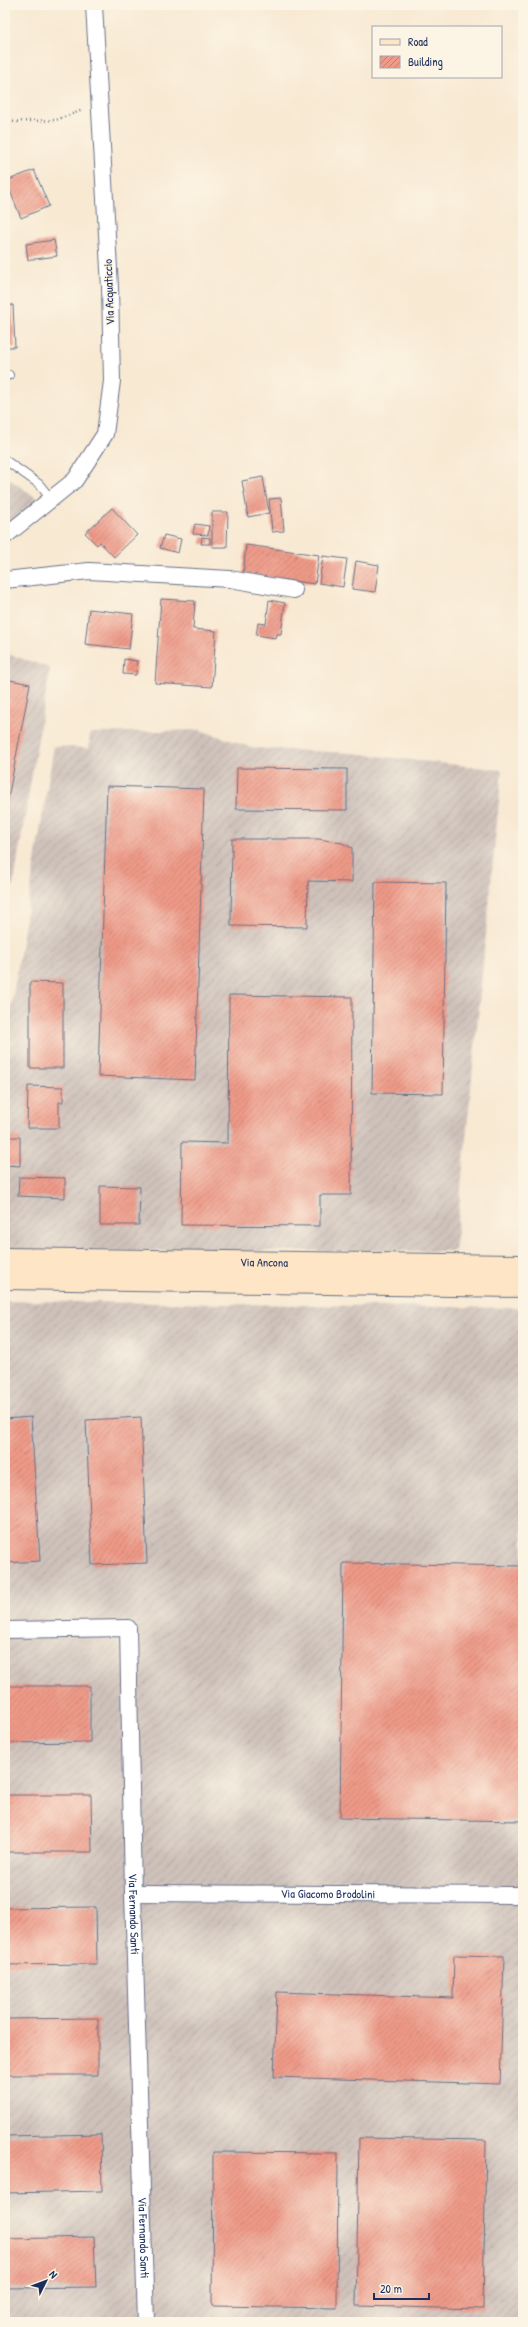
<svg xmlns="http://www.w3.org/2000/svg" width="528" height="2327" font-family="'Patrick Hand',sans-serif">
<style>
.industrial{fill:url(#industrial-furrows)}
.building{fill:url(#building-hatch)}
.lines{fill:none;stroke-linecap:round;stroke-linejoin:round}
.service-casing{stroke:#687087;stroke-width:10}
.minor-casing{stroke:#687087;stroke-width:18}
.secondary-casing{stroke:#687087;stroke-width:24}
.path{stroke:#687087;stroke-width:2.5;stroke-dasharray:1 3;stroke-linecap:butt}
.service{stroke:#fff;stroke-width:8}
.minor{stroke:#fff;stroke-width:16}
.secondary{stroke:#fde5c5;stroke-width:22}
.labels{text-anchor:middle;stroke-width:3;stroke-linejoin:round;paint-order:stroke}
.street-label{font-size:12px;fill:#1b2f5e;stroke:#fcf5e5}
</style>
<defs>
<pattern id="industrial-furrows" width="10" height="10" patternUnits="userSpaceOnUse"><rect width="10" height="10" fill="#cec1ba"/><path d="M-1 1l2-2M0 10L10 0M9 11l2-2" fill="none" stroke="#b0a6a2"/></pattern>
<pattern id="building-hatch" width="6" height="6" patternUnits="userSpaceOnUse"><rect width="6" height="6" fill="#ef9a88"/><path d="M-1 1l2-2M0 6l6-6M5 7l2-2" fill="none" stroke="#c17e72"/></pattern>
</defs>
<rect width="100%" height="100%" fill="#fcf5e5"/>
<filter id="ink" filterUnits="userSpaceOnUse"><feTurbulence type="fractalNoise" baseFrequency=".025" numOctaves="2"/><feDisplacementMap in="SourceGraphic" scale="8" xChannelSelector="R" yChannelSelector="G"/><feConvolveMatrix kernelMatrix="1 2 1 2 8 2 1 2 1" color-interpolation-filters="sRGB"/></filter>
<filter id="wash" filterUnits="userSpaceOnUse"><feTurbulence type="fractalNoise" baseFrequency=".012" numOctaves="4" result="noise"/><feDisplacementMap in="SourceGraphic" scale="16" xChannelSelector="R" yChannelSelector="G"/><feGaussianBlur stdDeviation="0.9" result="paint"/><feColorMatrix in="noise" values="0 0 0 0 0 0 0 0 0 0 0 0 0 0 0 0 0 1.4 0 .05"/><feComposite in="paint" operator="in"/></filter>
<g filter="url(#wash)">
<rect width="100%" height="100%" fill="#f8e9d3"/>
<path class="industrial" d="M5 476 41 501 5 529Z
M5 653 50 668 13 887 5 885Z
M200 730 253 748 351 753 502 770 455 1251H5V1044L54 746 89 748 90 733Z
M5 1301 523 1308V2322H5Z"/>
<g id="blocks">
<path class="building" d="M34 170 49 206 21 218 6 181Z
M54 240 57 256 28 260 26 244Z
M13 305 15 347H5V306Z
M263 477 269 513 248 517 242 481Z
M281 498 284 531 272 532 269 499Z
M112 508 137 535 114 557 100 542 97 545 85 533Z
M212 512H228L227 547H212Z
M195 524 209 526 208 535 193 534Z
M164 535 181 539 178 553 160 548Z
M202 537 210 538V544H201Z
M246 545 319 555 315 584 243 574Z
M323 556 347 559 343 587 319 583Z
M356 561 379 565 375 592 352 589Z
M161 599 195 601 193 629 216 631 212 687 155 683Z
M269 600 285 603 281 634H277L276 638 256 635 258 623 266 624Z
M89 609 133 614 129 649 85 644Z
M124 659 137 661 136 675 123 674Z
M5 679 30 684 6 809H5Z
M237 768 347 769V810L236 809Z
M107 786 204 789 195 1080 98 1076Z
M232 839H319L342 843 352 848V882L308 881 307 927 231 926Z
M375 882 446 883 443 1094 372 1093Z
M30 982 63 983V1068H30Z
M229 995 352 997 351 1195H320V1226L181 1225 182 1142 228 1143Z
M28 1086 63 1087V1102H59V1128H27Z
M5 1137H20V1166L5 1165Z
M19 1177 65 1178V1198L18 1196Z
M100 1186 140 1187 139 1225H100Z
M31 1417 40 1561 5 1563V1419Z
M141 1417 147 1563 92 1565 86 1420Z
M343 1563 523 1566V1821L340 1818Z
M5 1686H90V1742L5 1743Z
M5 1795H91L92 1852H5Z
M96 1907 97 1964 5 1965V1908Z
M454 1955 504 1956 500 2084 274 2077 277 1992 453 1998Z
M98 2018V2075H5V2019Z
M101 2134 102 2191 5 2193V2136Z
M359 2138 486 2140 483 2309 356 2306Z
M213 2152 338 2153 337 2308 212 2306Z
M94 2237 96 2287 5 2288V2239Z"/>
</g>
</g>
<g filter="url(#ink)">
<use href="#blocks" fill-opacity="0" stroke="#687087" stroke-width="1"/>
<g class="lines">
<g class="service-casing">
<path id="service" d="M5 377 9 375
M5 460 39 484 51 499"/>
</g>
<g class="minor-casing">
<g id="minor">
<path d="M5 536 75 480 105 434 112 381 110 287 94 5"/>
<path d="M5 580 89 571 230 579 294 590"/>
<path id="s1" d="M5 1630 128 1628 133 1893 146 2322"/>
<path id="s2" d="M133 1893 523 1895"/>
</g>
</g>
<g class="secondary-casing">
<g id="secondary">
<path id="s3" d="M5 1259 523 1266"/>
<path d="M5 1278 523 1286"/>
</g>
</g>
<path class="path" d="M5 122 56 120 83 110"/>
<use href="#service" class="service"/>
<use href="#minor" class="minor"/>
<use href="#secondary" class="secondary"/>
</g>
</g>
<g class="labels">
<g class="street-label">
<text transform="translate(109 292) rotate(-92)" y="4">Via Acquaticcio</text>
<text dy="4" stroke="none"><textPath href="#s3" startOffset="259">Via Ancona</textPath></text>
<text dy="4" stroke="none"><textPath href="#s2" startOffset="195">Via Giacomo Brodolini</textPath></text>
<text dy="4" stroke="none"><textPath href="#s1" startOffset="409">Via Fernando Santi</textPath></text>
<text dy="4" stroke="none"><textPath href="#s1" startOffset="733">Via Fernando Santi</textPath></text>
</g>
</g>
<rect width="528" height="2327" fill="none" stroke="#fcf5e5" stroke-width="20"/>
<rect x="372" y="26" width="130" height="52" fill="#fcf5e5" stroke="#a2a6af"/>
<rect x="380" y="39" width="20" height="6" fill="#fde5c5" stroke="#a2a6af"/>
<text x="408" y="46" font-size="12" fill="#1b2f5e">Road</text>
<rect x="380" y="56" width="20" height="12" fill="url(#building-hatch)" stroke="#a2a6af"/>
<text x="408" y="66" font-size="12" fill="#1b2f5e">Building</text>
<g transform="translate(46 2281) rotate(48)" stroke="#fcf5e5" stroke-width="3" paint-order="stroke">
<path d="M0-3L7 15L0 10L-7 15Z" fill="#1b2f5e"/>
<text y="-6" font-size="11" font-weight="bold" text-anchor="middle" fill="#1b2f5e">N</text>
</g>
<path d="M374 2293v6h55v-6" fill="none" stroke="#1b2f5e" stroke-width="2"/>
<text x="380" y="2293" font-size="12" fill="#1b2f5e" stroke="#fcf5e5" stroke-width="3" paint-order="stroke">20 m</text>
</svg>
